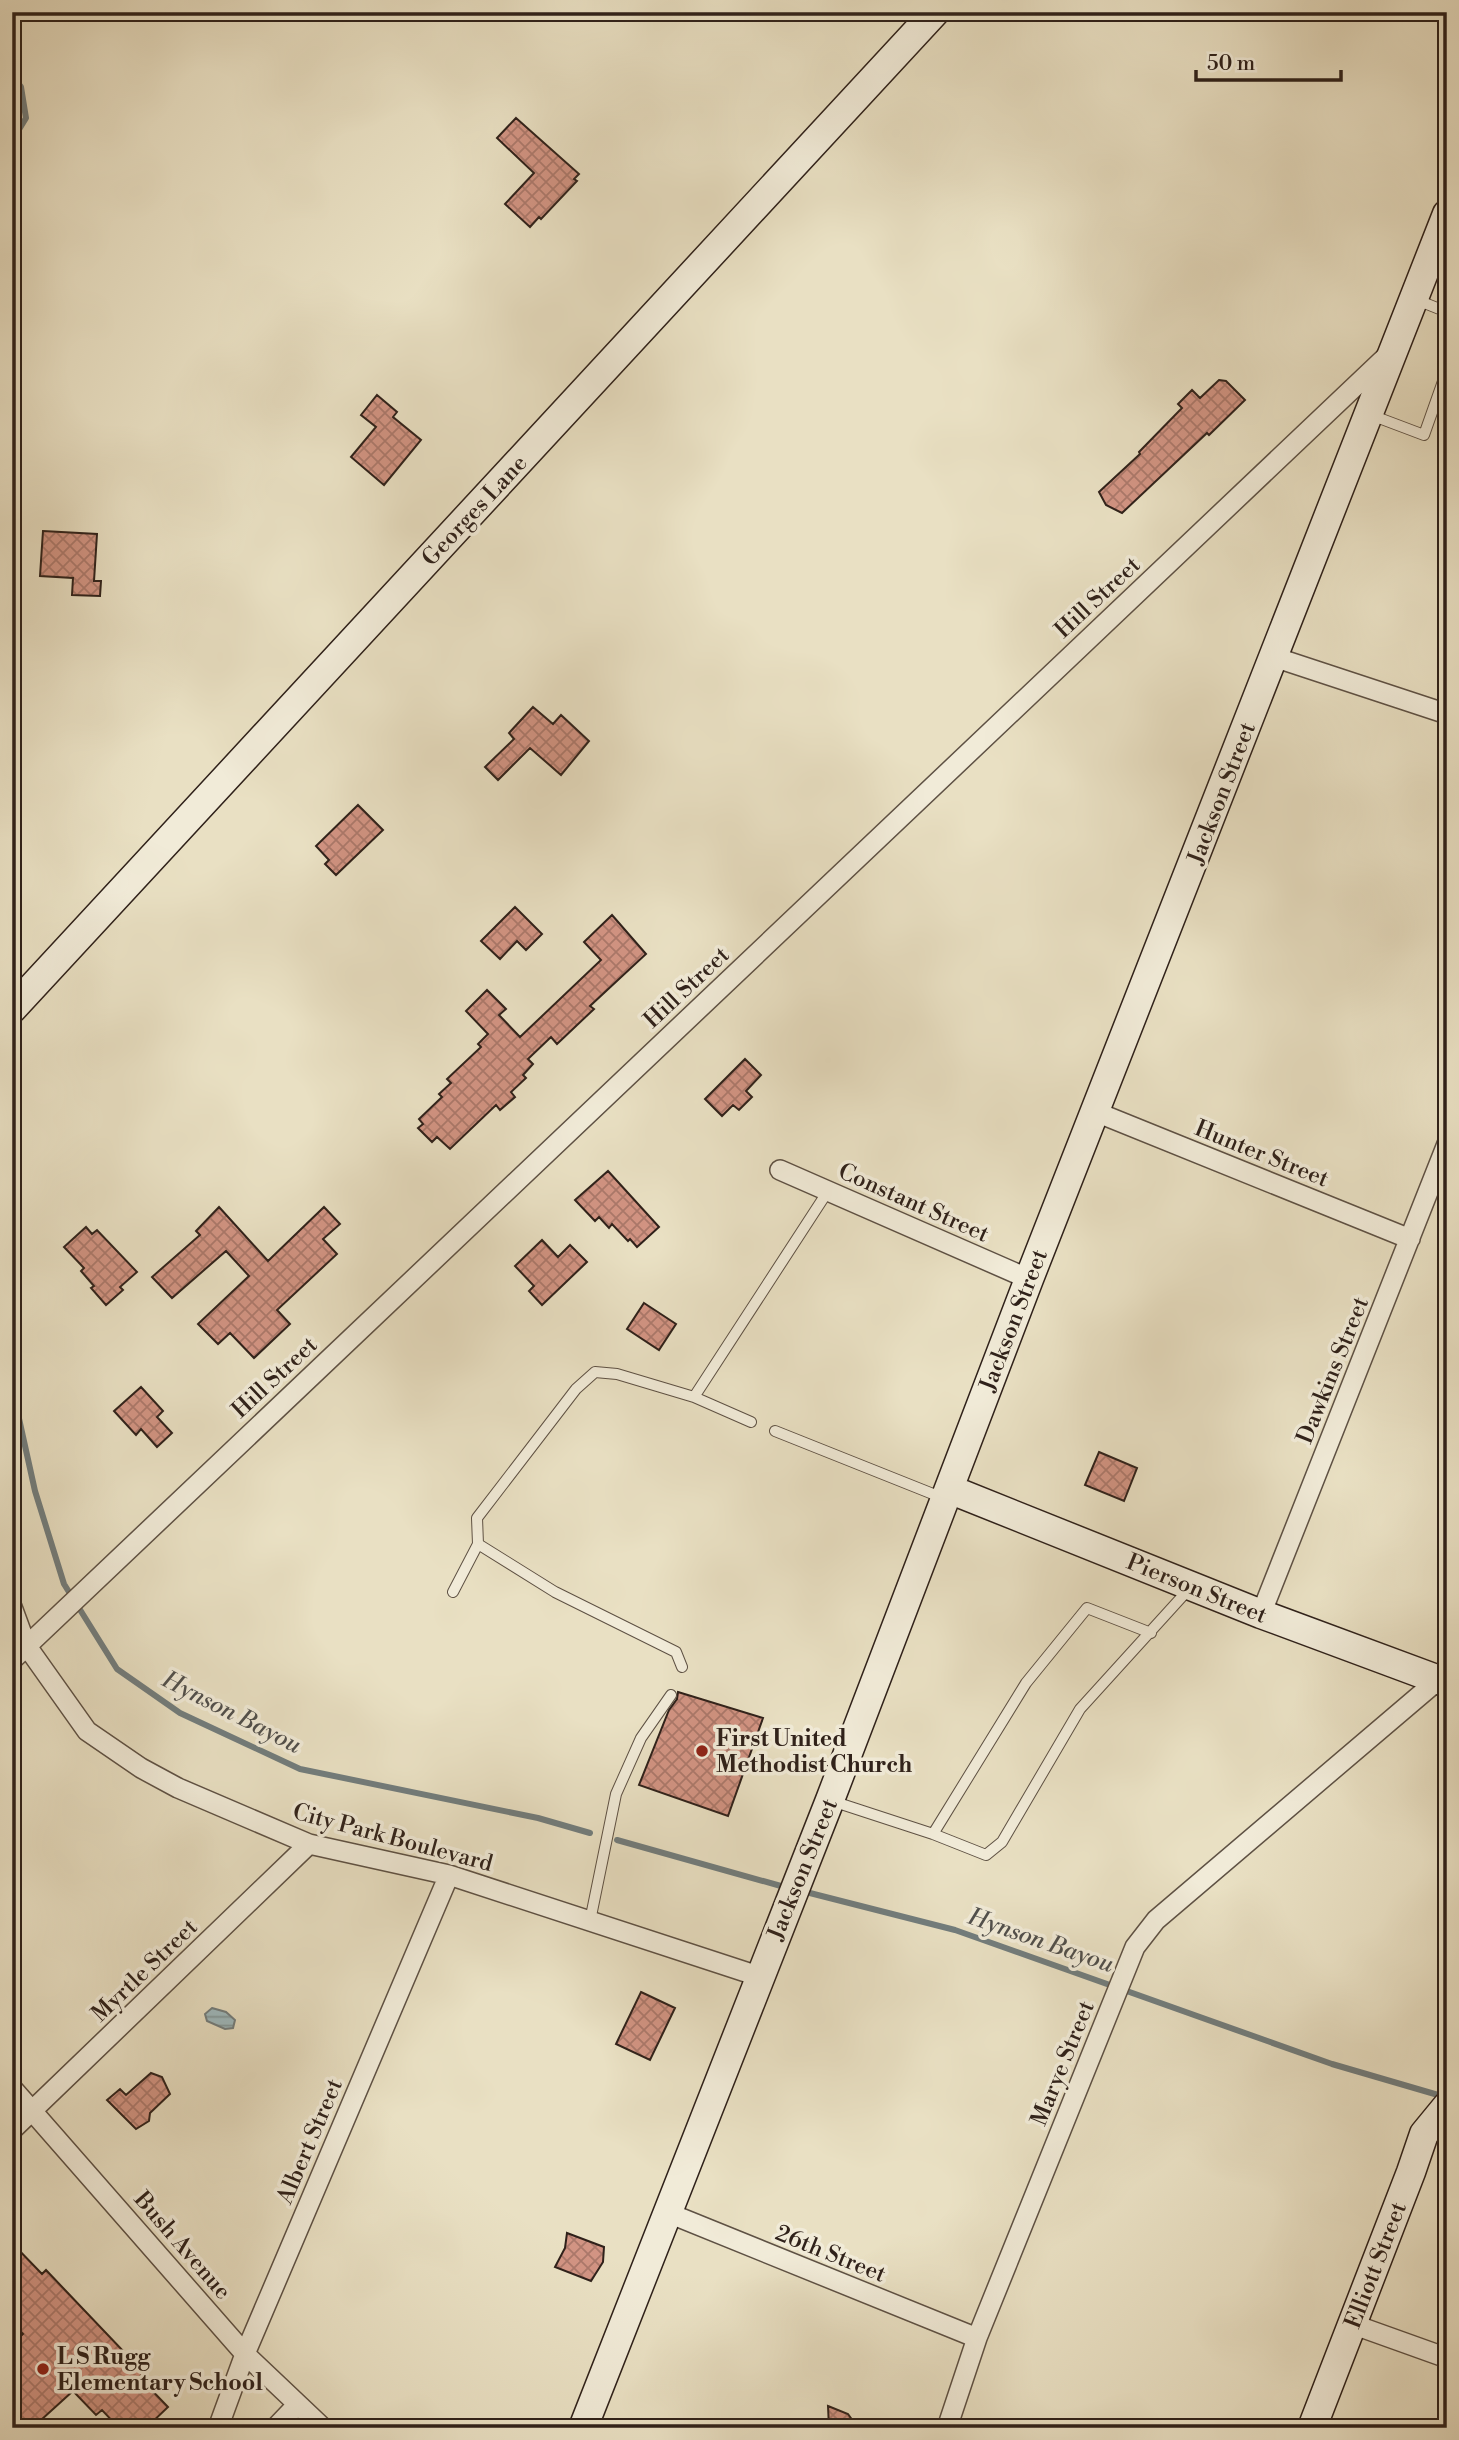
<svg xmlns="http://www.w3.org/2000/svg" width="1459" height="2440" font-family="'Libre Bodoni',serif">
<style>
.water{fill:url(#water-rules);stroke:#727d7d;stroke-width:2}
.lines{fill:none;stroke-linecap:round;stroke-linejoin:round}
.stream{stroke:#727d7d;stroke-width:6}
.building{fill:url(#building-cross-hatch);stroke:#2f211a;stroke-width:2}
.lane-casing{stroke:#5e5144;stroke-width:12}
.street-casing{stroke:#5e5144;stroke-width:22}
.secondary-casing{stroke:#2f211a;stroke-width:31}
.lane{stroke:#f1ebd8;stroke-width:10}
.street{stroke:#f1ebd8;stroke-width:19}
.secondary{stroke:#f1ebd8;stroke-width:28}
.poi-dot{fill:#8f2418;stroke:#f1ebd8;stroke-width:2.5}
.labels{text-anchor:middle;stroke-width:7;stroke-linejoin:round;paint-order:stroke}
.street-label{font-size:23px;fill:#2f211a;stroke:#f1ebd8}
.poi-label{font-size:23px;font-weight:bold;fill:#2f211a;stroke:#f1ebd8;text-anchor:start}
.water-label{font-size:24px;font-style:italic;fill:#504f4c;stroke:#f1ebd8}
</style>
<defs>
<pattern id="water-rules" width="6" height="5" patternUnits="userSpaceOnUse" patternTransform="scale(1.75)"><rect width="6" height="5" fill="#9ebabf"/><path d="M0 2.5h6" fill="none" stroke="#81979a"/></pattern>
<pattern id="building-cross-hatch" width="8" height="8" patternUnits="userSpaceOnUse" patternTransform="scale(1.75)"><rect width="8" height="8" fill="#d29483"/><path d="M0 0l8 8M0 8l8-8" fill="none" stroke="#ab786a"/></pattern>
</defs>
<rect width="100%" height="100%" fill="#e9e0c3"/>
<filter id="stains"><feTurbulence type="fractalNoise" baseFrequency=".00286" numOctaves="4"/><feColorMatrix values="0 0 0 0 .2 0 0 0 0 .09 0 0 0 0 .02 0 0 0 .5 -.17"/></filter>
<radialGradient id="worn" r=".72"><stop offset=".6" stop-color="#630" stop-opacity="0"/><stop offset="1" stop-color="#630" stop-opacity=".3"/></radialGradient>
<path class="water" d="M212 2008 226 2012 235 2020 233 2028 225 2029 207 2021 205 2014Z"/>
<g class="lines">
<path class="stream" d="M12 76 21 87 26 118 12 141
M12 1387 35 1491 64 1584 117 1669 180 1713 300 1769 538 1818 590 1833
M617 1840 788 1888
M802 1891 955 1930 1332 2064 1445 2097"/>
</g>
<path class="building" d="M516 118 579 174 574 179 577 181 541 219 539 217 530 227 505 204 534 173 497 138Z
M1219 380 1226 381 1245 400 1209 435 1207 433 1122 513 1106 505 1099 492 1140 454 1139 452 1182 408 1178 404 1192 390 1200 398Z
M377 395 397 412 393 417 421 440 384 485 351 457 376 427 361 415Z
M43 531 97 534 94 581H101L100 596 72 595 73 578 40 576Z
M533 707 553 724 561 715 589 741 561 775 530 748 498 780 485 767 514 739 509 733Z
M358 805 383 830 336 875 325 864 329 860 316 846Z
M515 907 542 934 526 950 517 941 500 959 481 941Z
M612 915 646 954 590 1006 594 1009 557 1044 551 1037 528 1059 533 1064 523 1075 526 1078 511 1092 515 1097 500 1110 496 1105 450 1149 437 1137 432 1142 418 1128 423 1124 419 1119 442 1097 439 1094 451 1083 447 1079 481 1047 478 1044 488 1034 466 1011 487 990 506 1009 499 1015 520 1037 601 960 584 942Z
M745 1059 761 1075 746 1091 752 1097 739 1110 733 1105 722 1116 705 1099Z
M608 1171 659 1227 637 1247 630 1239 628 1241 612 1224 609 1228 599 1217 595 1221 575 1200Z
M219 1207 268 1261 324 1207 340 1224 323 1239 337 1254 277 1310 290 1324 254 1358 230 1333 218 1344 198 1324 249 1276 226 1251 172 1298 152 1277 200 1235 196 1231Z
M86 1227 92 1234 97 1230 137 1272 120 1287 123 1290 106 1305 91 1288 94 1286 81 1271 84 1268 64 1247Z
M542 1240 558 1257 570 1245 587 1262 542 1305 529 1291 534 1286 515 1266Z
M644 1303 676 1324 659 1350 627 1329Z
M141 1387 163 1411 157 1417 172 1433 157 1447 141 1429 136 1435 114 1411Z
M1099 1452 1137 1468 1124 1501 1085 1485Z
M678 1692 763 1718 728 1816 639 1785 669 1710 677 1699Z
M641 1992 675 2008 650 2060 616 2044Z
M151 2073 162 2077 170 2094 150 2113 149 2121 136 2129 107 2100 120 2089 126 2095Z
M567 2233 604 2247 603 2262 591 2281 555 2267 565 2248Z
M12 2243 42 2274 46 2270 144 2373 139 2377 168 2407 146 2428H119L102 2410 96 2415 73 2391 41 2420 49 2428H12V2344L23 2334 12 2323Z
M828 2406 848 2414 858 2428H829Z"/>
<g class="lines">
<g class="lane-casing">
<path id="lane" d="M1417 300 1447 312
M1371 415 1424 435 1447 370
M694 1397 751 1422
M775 1431 943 1498
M478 1544 555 1592 676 1652 682 1667
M453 1592 478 1544 477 1518 576 1389 595 1372 617 1374 694 1397 828 1191
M832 1801 933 1834 986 1855 1002 1842 1080 1709 1189 1589
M933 1834 1026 1683 1087 1608 1151 1633
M590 1921 616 1794 641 1738 671 1695"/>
</g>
<g class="street-casing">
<path id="street" d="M1274 657 1447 714
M1096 1112 1410 1239
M780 1170 1029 1279
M12 1607 26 1645 87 1731 141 1768 178 1788 309 1844 449 1875 758 1976
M1261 1614 1447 1144
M12 1660 1388 355
M12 2088 245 2354 323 2428
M12 2130 309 1844
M666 2212 977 2338
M1352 2324 1447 2358
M218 2428 245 2354 449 1875
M275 2428 297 2405
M947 2428 977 2338 1135 1947 1156 1920 1445 1674"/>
</g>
<g class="secondary-casing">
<path id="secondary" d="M12 1009 935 12
M949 1489 1261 1614 1447 1683
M583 2428 830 1800 1029 1279 1447 214
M1312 2428 1411 2172 1424 2134 1447 2106"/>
</g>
<use href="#lane" class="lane"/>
<use href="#street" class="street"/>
<use href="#secondary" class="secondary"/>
</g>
<g class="poi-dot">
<circle cx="702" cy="1751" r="7"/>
<circle cx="43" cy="2369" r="7"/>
</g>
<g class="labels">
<g class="street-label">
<text transform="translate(474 510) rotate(-47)" y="8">Georges Lane</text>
<text transform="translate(1097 597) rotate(-43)" y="8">Hill Street</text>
<text transform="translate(1221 793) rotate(-69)" y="8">Jackson Street</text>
<text transform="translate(686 987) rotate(-43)" y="8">Hill Street</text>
<text transform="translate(1262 1153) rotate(22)" y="8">Hunter Street</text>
<text transform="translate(914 1202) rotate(24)" y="8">Constant Street</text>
<text transform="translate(1013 1320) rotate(-69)" y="8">Jackson Street</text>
<text transform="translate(1332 1370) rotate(-68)" y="8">Dawkins Street</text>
<text transform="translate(274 1377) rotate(-43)" y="8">Hill Street</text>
<text transform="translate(1197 1588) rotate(22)" y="8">Pierson Street</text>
<text transform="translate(393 1837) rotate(15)" y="8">City Park Boulevard</text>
<text transform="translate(802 1869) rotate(-68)" y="8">Jackson Street</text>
<text transform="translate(144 1970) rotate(-44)" y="8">Myrtle Street</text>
<text transform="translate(1062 2063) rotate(-68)" y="8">Marye Street</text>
<text transform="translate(309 2141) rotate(-67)" y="8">Albert Street</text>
<text transform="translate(183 2245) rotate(49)" y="8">Bush Avenue</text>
<text transform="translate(831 2253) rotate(22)" y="8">26th Street</text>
<text transform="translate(1375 2265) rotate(-69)" y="8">Elliott Street</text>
</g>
<g class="poi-label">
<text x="716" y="1746">First United<tspan x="716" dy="26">Methodist Church</tspan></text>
<text x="57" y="2364">L S Rugg<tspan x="57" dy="26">Elementary School</tspan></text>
</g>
<g class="water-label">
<text transform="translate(232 1712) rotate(27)" y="8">Hynson Bayou</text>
<text transform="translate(1041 1940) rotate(19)" y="8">Hynson Bayou</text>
</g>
</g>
<rect width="1459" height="2440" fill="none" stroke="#e9e0c3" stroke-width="42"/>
<rect x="14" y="14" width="1431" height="2412" fill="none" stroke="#2f211a" stroke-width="3.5"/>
<rect x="21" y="21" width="1417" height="2398" fill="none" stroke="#2f211a" stroke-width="2"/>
<path d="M1196 70v10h145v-10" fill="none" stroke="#2f211a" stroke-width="3.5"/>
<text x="1207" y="70" font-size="21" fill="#2f211a" stroke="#f1ebd8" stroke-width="5" paint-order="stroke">50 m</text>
<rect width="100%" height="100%" filter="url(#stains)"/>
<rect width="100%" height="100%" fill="url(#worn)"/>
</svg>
